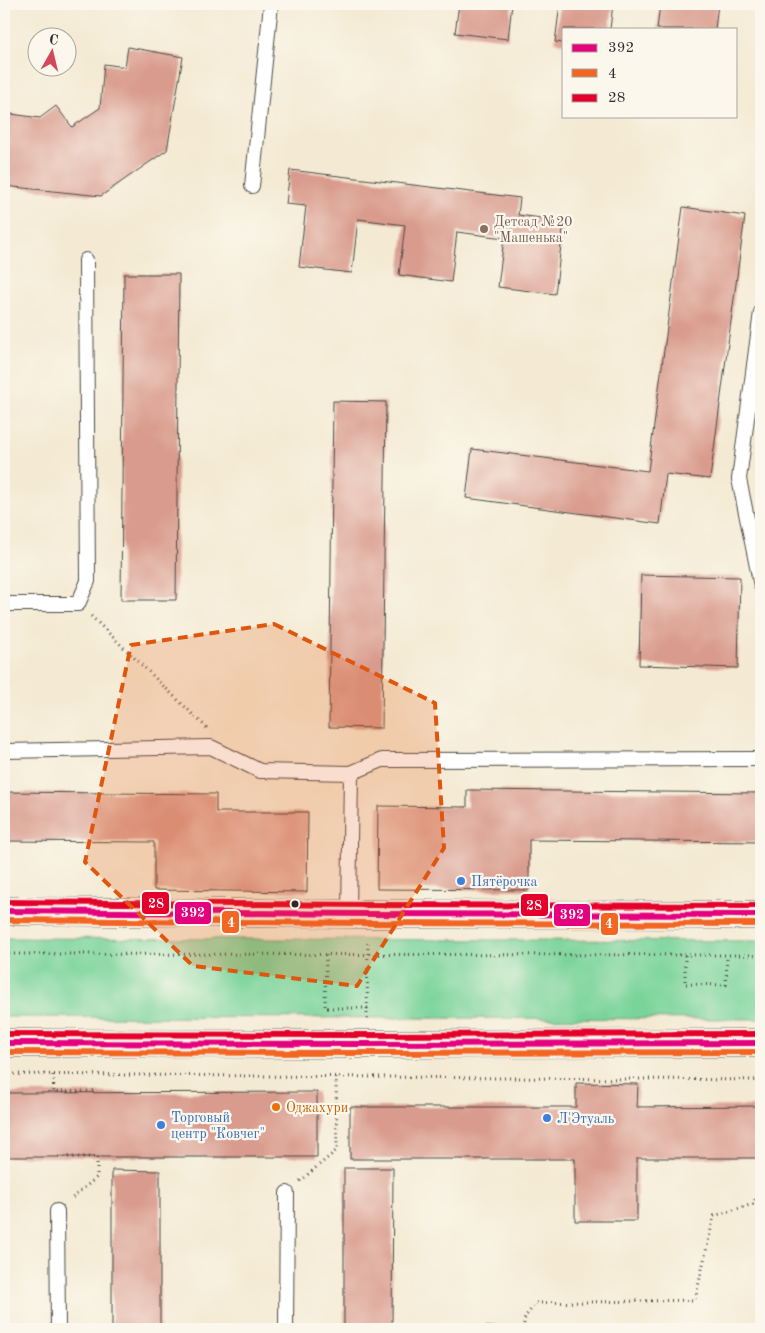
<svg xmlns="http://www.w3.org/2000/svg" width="765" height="1333" font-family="'Old Standard TT',serif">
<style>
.green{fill:#7ad49a;stroke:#528062}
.building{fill:#d99b8d}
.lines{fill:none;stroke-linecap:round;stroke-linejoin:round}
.service-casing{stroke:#494844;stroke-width:16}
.secondary-casing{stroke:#494844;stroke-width:29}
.path{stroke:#494844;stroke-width:3;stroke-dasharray:1 4;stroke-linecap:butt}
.service{stroke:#fff;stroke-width:14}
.secondary{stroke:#fff;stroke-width:28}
.bus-1-casing{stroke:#fbf7ec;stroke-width:10}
.bus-2-casing{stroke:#fbf7ec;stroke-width:10}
.bus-3-casing{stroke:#fbf7ec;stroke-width:10}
.bus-1{stroke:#e5007d;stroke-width:6}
.bus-2{stroke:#f26522;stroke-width:6}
.bus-3{stroke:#e4002b;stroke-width:6}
.marked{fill:#df570e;fill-opacity:0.2;stroke:#df570e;stroke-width:4;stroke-dasharray:10 6;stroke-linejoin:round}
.education-dot{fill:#8d6e63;stroke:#fbf7ec;stroke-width:2}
.shop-dot{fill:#3f7fe0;stroke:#fbf7ec;stroke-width:2}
.bus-dot{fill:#2b2b2b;stroke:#fbf7ec;stroke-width:2}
.food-dot{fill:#e8710a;stroke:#fbf7ec;stroke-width:2}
.labels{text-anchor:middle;stroke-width:4.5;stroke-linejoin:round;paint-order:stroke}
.education-label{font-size:14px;fill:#785e54;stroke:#fbf7ec;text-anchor:start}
.shop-label{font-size:14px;fill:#366cbe;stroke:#fbf7ec;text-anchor:start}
.food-label{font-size:14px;fill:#c56008;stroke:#fbf7ec;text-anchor:start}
.line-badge{stroke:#fbf7ec;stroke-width:2}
.badge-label{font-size:14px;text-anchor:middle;font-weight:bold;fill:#fff}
</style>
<rect width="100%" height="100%" fill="#fbf7ec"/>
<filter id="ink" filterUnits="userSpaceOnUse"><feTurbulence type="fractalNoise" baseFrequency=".02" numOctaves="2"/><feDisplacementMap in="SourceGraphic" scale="10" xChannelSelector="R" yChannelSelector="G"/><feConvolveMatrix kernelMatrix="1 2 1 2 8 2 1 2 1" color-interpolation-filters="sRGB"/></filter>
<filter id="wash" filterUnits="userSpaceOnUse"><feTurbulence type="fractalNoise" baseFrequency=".0096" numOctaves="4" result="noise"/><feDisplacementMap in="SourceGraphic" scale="20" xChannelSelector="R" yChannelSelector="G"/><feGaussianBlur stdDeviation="1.12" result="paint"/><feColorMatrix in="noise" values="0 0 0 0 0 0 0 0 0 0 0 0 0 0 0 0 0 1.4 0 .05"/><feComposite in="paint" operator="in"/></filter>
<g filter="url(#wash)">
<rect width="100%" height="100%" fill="#f4ead3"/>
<path class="green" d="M4 938 761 941V1019L4 1017Z"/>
<g id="blocks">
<path class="building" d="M459 4H512L508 39 455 33Z
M560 4H613L610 29H564V43L555 42Z
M660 4H718L715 29H657Z
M128 47 183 57 167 150 101 196 4 186V113L40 118 56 106 72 127 100 108 104 64 125 67Z
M290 170 520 198 518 215 564 221 555 294 498 287 504 238 457 232 451 282 399 275 405 225 358 219 352 273 299 267 306 206 286 204Z
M683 207 745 216 710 479 666 474 660 524 466 498 472 449 648 471Z
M124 274H179L176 600H121Z
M333 401 386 402 382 728 329 727Z
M641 575 740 577 738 668 639 665Z
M467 790 761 793V842L529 840V890L377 889 378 806 467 807Z
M4 792 216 794V812H308L307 892 154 890V842L4 841Z
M576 1083 638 1084 637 1107 761 1106V1158H637V1221H575V1159H350V1107H576Z
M317 1092V1157H4V1093Z
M344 1168H393L392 1329H344Z
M112 1170 160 1171V1329H112Z
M469 1326 495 1327V1329H469Z"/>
</g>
</g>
<g filter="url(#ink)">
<use href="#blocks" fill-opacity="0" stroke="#494844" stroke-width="1"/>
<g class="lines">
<g class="service-casing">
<path id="service" d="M252 186 271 4
M761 312 739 479 761 586
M4 604H78L88 581 86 260
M4 751 211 747 260 771 351 773 382 760 761 759
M349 914 351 773
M57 1211 58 1329
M286 1329 287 1193"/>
</g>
<g class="secondary-casing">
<path id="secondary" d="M4 911 368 914 761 915
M4 1043 367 1044 761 1043"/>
</g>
<path class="path" d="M91 616 207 728
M4 954 761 955
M326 955 325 1008H368
M685 955V984L726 985 727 955
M367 1019 368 940
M4 1074 761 1080
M53 1075 54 1092 96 1091
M53 1157H97V1177L71 1199
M300 1181 337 1150 336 1077
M523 1329 525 1317 536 1303 695 1300 714 1216 753 1204 761 1188"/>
<use href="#service" class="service"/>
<use href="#secondary" class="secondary"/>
<g class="bus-1-casing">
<path id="bus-1" d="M4 911 368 914 761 915
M4 1043 367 1044 761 1043"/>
</g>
<g class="bus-2-casing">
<path id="bus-2" d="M4 920 368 923 761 924
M4 1052 367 1053 761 1052"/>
</g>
<g class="bus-3-casing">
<path id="bus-3" d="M4 902 368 905 761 906
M4 1034 367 1035 761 1034"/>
</g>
<use href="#bus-1" class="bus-1"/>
<use href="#bus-2" class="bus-2"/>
<use href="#bus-3" class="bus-3"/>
</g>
</g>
<path class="marked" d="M274 624 435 703 444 848 357 986 193 966 85 862 131 645Z"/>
<circle class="education-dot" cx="484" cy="229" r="5"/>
<g class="shop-dot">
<circle cx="461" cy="881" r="5"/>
<circle cx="547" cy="1118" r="5"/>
<circle cx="161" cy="1125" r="5"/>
</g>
<circle class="bus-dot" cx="295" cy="904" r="4.5"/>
<circle class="food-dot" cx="276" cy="1107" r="5"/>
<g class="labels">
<g class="education-label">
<text x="494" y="226">Детсад №20<tspan x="494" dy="16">"Машенька"</tspan></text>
</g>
<g class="shop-label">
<text x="471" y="886">Пятёрочка</text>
<text x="171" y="1122">Торговый<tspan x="171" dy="16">центр "Ковчег"</tspan></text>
<text x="557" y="1123">Л'Этуаль</text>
</g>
<g class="food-label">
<text x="286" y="1112">Оджахури</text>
</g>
</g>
<g class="line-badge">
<rect x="141" y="891" width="29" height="24" rx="5" fill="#e4002b"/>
<rect x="520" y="893" width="29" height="24" rx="5" fill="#e4002b"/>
<rect x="174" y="901" width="38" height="24" rx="5" fill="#e5007d"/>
<rect x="553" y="903" width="38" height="24" rx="5" fill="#e5007d"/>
<rect x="221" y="910" width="19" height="24" rx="5" fill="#f26522"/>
<rect x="600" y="912" width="19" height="24" rx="5" fill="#f26522"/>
</g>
<g class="badge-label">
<text x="156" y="908">28</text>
<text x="534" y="910">28</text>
<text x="193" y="917">392</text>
<text x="572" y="919">392</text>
<text x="231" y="927">4</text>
<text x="609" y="928">4</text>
</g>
<rect width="765" height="1333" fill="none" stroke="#fbf7ec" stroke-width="20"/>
<rect x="562" y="28" width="175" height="90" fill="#fbf7ec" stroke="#a8a59f"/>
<rect x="572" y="44" width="25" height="8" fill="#e5007d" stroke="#a8a59f"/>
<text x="608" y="52" font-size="15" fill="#2b2b2b">392</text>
<rect x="572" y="69" width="25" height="8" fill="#f26522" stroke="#a8a59f"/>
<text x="608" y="78" font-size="15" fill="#2b2b2b">4</text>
<rect x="572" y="94" width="25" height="8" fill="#e4002b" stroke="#a8a59f"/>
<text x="608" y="102" font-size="15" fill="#2b2b2b">28</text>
<g transform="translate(52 52) rotate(8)"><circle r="24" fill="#fbf7ec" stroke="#a8a59f"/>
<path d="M0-4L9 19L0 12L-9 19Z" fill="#d1495b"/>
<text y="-8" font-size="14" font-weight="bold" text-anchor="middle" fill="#2b2b2b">С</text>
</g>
</svg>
